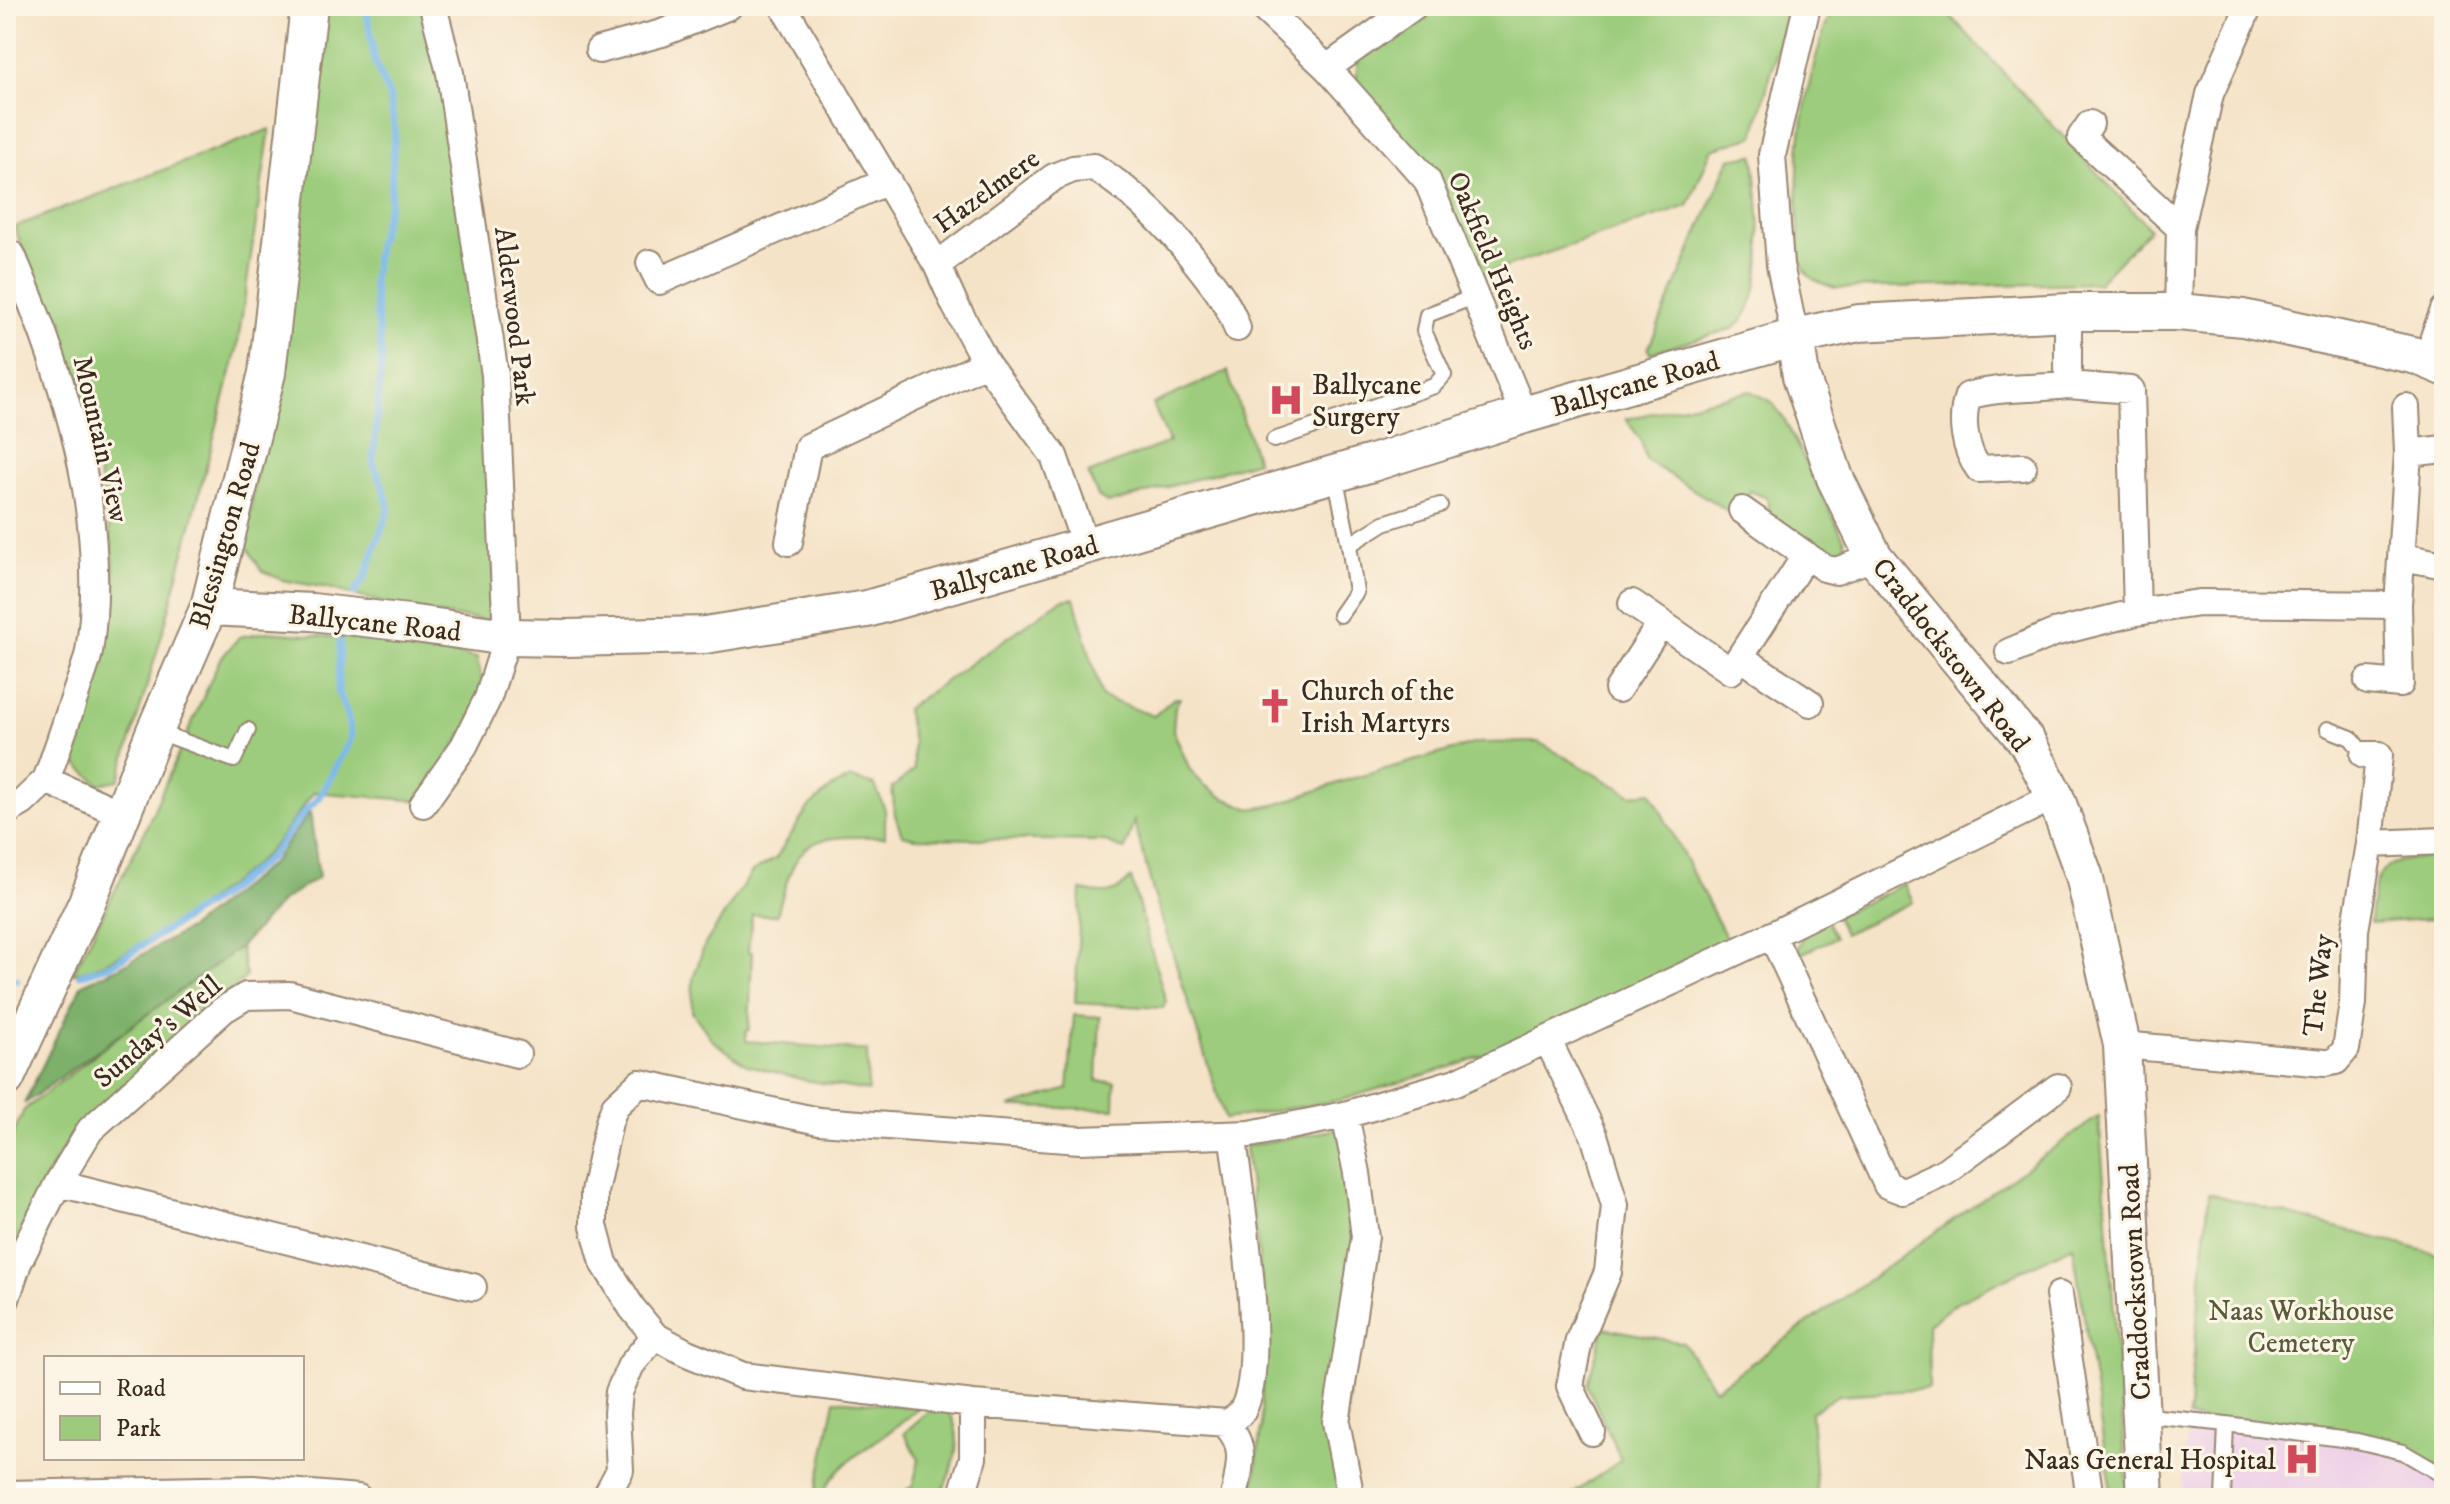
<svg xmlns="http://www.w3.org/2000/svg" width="2450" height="1504" font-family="'IM FELL DW Pica',serif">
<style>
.built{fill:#eed0e8}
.green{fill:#9ccc7b;stroke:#6c7b4c;stroke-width:2}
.forest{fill:#7db06b;stroke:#5c6d44;stroke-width:2}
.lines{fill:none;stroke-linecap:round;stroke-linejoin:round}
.stream{stroke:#7ab7ed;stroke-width:7}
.lane-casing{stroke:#988673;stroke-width:18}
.street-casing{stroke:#988673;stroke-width:30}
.secondary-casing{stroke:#988673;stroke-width:40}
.lane{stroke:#fff;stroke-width:14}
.street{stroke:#fff;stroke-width:26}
.secondary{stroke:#fff;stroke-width:36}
.labels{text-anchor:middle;stroke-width:6;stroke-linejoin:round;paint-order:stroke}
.street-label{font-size:28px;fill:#3b2a1e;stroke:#fcf5e5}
.poi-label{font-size:28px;fill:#3b2a1e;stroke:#fcf5e5;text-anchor:start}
.park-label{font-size:28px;fill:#585b3a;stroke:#fcf5e5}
</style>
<rect width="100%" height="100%" fill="#fcf5e5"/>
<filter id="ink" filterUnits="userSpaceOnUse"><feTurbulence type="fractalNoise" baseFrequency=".0125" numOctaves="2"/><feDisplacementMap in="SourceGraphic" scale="16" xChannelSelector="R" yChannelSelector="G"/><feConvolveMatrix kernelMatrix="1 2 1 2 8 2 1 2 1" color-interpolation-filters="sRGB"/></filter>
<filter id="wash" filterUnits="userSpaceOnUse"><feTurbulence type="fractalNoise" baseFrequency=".006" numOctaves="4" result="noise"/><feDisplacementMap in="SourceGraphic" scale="32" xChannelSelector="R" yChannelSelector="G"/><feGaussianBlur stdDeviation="1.8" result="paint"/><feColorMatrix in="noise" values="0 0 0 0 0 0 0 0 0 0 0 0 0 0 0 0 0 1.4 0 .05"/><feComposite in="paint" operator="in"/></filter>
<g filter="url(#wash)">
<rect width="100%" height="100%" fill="#f5e3c8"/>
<path class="built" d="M2188 1418 2358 1437 2444 1472V1498H2181Z"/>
<path class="green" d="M323 6H428L490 376 495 622 410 610 328 588 282 580 261 570 246 545Z
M1443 6H1789L1754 136 1712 149 1688 206 1479 276 1356 82 1358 57Z
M1833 6H1941L2150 229 2098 283 1835 288C1824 284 1810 281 1804 269 1799 259 1799 243 1799 232 1793 156 1805 77 1833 6Z
M270 129 237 349 166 621 119 780 99 784 73 761C87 707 107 651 114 595 117 571 110 535 106 510 88 411 53 319 14 227Z
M1754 155C1757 198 1774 301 1734 328L1650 353 1648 349 1730 159Z
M1227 371 1257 461 1123 500 1107 503 1098 496 1088 474 1169 442 1153 404Z
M1750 391 1772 402 1784 419 1845 541 1844 554 1835 559 1824 557 1770 518 1767 498 1750 491 1734 515 1646 460 1641 440 1626 419Z
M1074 598 1102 697 1154 716 1174 698H1180L1175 707 1173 730 1190 770 1202 783 1222 797 1251 809 1275 805 1344 781 1477 743 1538 742 1632 795 1651 792 1731 947 1544 1032 1451 1067 1341 1100 1225 1119 1153 891 1134 821 1125 850 1103 841 915 838 902 835 895 815 892 788 914 770 913 742 906 709 1061 600Z
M266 632 400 642 477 658 485 697 421 801 314 792C298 812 283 837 265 855 237 884 110 971 73 973L143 835 219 661 239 637Z
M851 778 875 785 885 810V837C806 836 798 836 777 915H752L748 952H752L749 1030 746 1031V1041L867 1051 868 1091 804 1080 747 1065 713 1041 692 1012 693 979 705 944 752 872 776 858 808 808 832 787Z
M2444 856V918L2370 923C2375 859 2384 861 2444 856Z
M1131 878 1166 1002 1163 1008 1075 1003 1081 890C1103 895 1116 896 1131 878Z
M1904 884 1913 902 1844 934 1836 916Z
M1827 920 1835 938 1799 955 1798 948 1806 931Z
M240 947 246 977 73 1134 45 1178 6 1262V1150L24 1110 182 987Z
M1074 1015 1100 1017 1097 1081 1115 1082 1114 1109 1009 1107 1068 1089Z
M2099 1116 2128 1498H2112L2073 1246 1957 1302 1928 1325 1929 1389 1838 1395 1811 1412 1817 1498H1706L1691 1490 1681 1498H1567L1621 1460 1587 1385 1604 1328 1683 1343 1715 1389Z
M1339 1129 1355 1236 1343 1498H1253L1261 1426 1264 1299 1245 1146Z
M2209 1193 2444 1256V1472L2404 1450 2188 1418Z
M835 1400 919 1407C891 1437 838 1457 823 1494L816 1492Z
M932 1408 949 1412C966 1439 952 1472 939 1498H896L913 1485 919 1460 904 1433Z"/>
<path class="forest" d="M310 812 319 877 282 901 240 947 24 1104 82 984 118 968 190 928 272 863Z"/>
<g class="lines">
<path class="stream" d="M354 593 365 577 389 508 383 486 373 463 382 358 373 282 377 246 390 201 395 130 389 96 375 62 366 6
M80 975 111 965 222 895 269 858 306 810 319 798 351 739 348 716 338 692 340 641
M6 980H17"/>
</g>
</g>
<g filter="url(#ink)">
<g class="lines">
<g class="lane-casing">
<path id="lane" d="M1274 440 1434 386 1444 375 1424 331 1427 315 1476 296
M1335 474 1349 545 1384 523 1440 505
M1340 615 1356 592 1349 545
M2328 729 2351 738 2364 755
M156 731 234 760 248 730
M2142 1419 2159 1417 2226 1424 2357 1441 2403 1452 2444 1476
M2223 1498 2226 1424"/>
</g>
<g class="street-casing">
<path id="street" d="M783 6 937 265 955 305 986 363 1054 456 1086 547
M1261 6 1327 68 1427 180 1524 415
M599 50 662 33 729 6
M1327 68 1414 6
M2090 124 2081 137 2180 228
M12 255C65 379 110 517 89 652 86 666 80 680 76 693 66 722 57 751 46 780
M650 263 659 281 888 181
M937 265 1054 177 1073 169 1094 167C1138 195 1171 229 1202 270 1216 288 1230 306 1237 328
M2068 312V385L2131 390 2137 612
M2178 312 2180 228 2210 94 2249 6
M1795 337 1780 265 1772 155 1807 6
M2434 337 2444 310
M2408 453 2444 449
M2023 467 1979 469C1964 449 1960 419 1968 396 2000 386 2034 390 2068 385
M1742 510 1824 568 1836 571 1874 557
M789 542 808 447 986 363
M2403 557 2444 565
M1632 603 1731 671 1806 555
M2398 605 2408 453 2406 407
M2009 652 2054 633 2137 612 2199 603 2398 605 2400 684 2368 681
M1740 657 1810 703
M1618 689 1661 623
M423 804 464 746 488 698 507 637 495 375 450 73 433 6
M6 812 23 802 46 780 122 814
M2370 844 2444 841
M1772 935 1887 1185 1903 1191 1944 1172 2058 1087
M1548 1041 1594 1135 1615 1205 1608 1272 1579 1340 1570 1386 1592 1432
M2122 1045 2325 1063 2336 1061 2346 1049 2353 1003 2355 930 2370 844 2379 755H2364
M1345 1115 1357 1173 1365 1237 1336 1422 1351 1498
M58 1183 473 1287
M2059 1295 2090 1498
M6 1299 18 1263 58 1183 90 1130 223 1010 246 996 290 995 517 1054
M1227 1423 973 1404 743 1376 687 1353 655 1336 632 1308 604 1263 594 1226V1192L609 1122 615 1106 640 1083 819 1121 1080 1140 1250 1134 1345 1115 1456 1082 1772 935 2055 796
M6 1494 253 1489 358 1498
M605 1498 620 1470 617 1413 619 1392 631 1365 655 1336
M961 1498 973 1458V1404
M1234 1498C1238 1473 1248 1448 1228 1427L1227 1423C1233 1420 1238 1417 1242 1411 1269 1368 1241 1202 1234 1147L1237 1135"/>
</g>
<g class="secondary-casing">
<path id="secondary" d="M1795 337 1801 376 1835 478 1874 557 2027 742 2055 796 2084 875 2122 1045 2145 1498
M209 607 312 612 408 623 507 637 566 638 705 635 867 609 1372 463 1524 415 1795 337 1859 323 2068 312H2178L2243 318 2417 356 2444 367
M6 1078 87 902 155 731 209 607 267 373 309 6"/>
</g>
<use href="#lane" class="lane"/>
<use href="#street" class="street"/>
<use href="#secondary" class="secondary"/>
</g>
</g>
<defs>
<g id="hospital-bare" transform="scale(2.76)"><path d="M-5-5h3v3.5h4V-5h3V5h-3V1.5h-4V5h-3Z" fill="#d1495b" stroke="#fcf5e5" stroke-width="2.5" paint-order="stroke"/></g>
<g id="church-bare" transform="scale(2.76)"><path d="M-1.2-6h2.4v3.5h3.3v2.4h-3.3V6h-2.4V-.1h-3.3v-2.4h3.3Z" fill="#d1495b" stroke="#fcf5e5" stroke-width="2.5" paint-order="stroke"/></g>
</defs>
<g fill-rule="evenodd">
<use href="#hospital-bare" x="1286" y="400"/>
<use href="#church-bare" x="1275" y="706"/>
<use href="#hospital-bare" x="2302" y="1459"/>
</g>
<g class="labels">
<g class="street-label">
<text transform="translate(986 190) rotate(-36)" y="10">Hazelmere</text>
<text transform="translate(1494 260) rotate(67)" y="10">Oakfield Heights</text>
<text transform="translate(516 316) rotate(83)" y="10">Alderwood Park</text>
<text transform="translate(1635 383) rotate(-16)" y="10">Ballycane Road</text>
<text transform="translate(102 439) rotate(77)" y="10">Mountain View</text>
<text transform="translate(224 535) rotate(-74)" y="10">Blessington Road</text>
<text transform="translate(1014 567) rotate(-16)" y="10">Ballycane Road</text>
<text transform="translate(375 622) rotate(6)" y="10">Ballycane Road</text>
<text transform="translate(1952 654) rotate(52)" y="10">Craddockstown Road</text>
<text transform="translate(2317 985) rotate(-84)" y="10">The Way</text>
<text transform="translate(157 1031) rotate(-40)" y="10">Sunday's Well</text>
<text transform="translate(2134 1282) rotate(-93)" y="10">Craddockstown Road</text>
</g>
<g class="poi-label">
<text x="1312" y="394">Ballycane<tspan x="1312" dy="32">Surgery</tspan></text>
<text x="1301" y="700">Church of the<tspan x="1301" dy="32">Irish Martyrs</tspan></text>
<text x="2276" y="1469" text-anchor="end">Naas General Hospital</text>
</g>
<g class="park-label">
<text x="2301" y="1320">Naas Workhouse<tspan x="2301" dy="32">Cemetery</tspan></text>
</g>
</g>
<rect width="2450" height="1504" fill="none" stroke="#fcf5e5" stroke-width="32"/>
<rect x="44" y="1356" width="260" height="104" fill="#fcf5e5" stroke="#afa495" stroke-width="2"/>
<rect x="60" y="1382" width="40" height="12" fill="#ffffff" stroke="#afa495" stroke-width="2"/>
<text x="116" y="1396" font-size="24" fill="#3b2a1e">Road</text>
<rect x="60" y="1416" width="40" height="24" fill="#9ccc7b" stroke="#afa495" stroke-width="2"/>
<text x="116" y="1436" font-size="24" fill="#3b2a1e">Park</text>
</svg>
